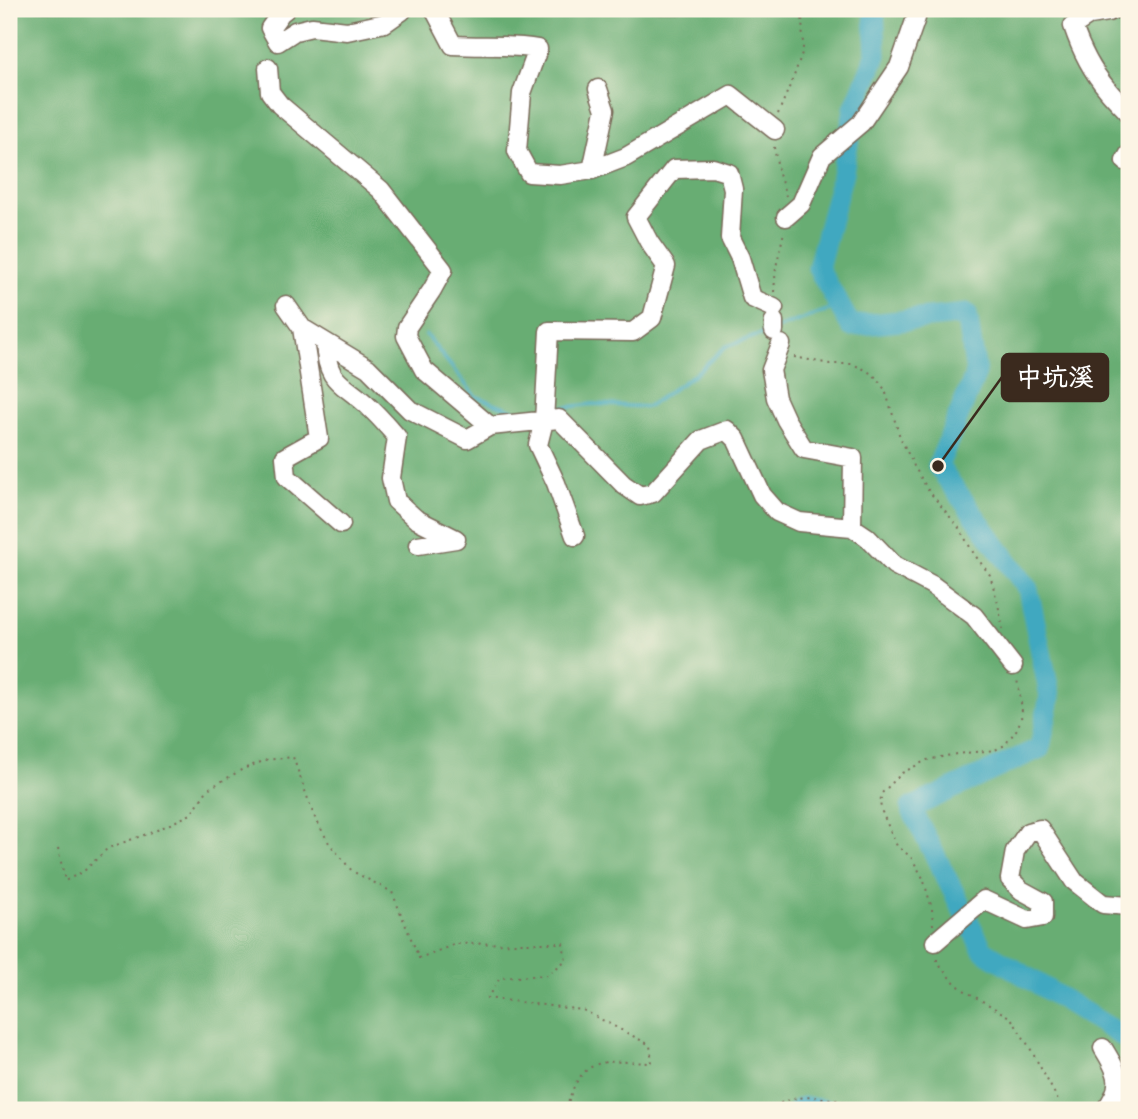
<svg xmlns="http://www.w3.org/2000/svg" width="1138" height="1119" font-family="'Balsamiq Sans','LXGW WenKai TC',sans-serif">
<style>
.forest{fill:#67ad73;stroke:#516c48;stroke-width:2}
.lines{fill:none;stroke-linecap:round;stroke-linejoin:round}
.stream{stroke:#40a8c0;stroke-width:3.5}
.river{stroke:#40a8c0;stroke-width:21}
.minor-casing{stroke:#7a6b5a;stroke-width:21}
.path{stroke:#7a6b5a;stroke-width:2;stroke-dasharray:2 5;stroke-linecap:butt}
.minor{stroke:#fff;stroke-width:18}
.leader{fill:none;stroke:#3b2a1e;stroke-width:2.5}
.callout-dot{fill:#3b2a1e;stroke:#fcf5e5;stroke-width:2.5}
.callout{fill:#3b2a1e;stroke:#3b2a1e;stroke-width:2.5}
.callout-label{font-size:26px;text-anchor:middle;font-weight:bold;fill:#fff}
</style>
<rect width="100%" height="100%" fill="#fcf5e5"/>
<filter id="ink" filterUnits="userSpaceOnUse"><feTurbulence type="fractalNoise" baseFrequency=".0143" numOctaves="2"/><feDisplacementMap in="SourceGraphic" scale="14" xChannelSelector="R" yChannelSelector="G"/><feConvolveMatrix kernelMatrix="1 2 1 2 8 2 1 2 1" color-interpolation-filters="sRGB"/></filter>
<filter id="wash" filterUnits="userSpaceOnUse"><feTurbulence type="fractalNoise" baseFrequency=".00686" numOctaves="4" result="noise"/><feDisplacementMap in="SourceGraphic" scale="28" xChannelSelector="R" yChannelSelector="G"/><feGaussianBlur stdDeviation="1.57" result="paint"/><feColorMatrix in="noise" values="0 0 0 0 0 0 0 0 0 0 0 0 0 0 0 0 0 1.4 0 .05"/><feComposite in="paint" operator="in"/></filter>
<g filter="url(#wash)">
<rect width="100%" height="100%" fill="#f0e5c8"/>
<path class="forest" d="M9 9H1129V1110H9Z"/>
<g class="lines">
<path class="stream" d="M778 328 839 306
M426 335 475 396 518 412 539 410
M550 409 593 404 647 407 695 374 725 347 768 332"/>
<path class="river" d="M874 9 876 55 854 109 843 172 818 268 851 326 967 314 976 373 938 466 1028 589 1050 696 1040 748 911 808 983 950 1129 1040
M798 1110 803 1107 826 1110"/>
</g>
</g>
<g filter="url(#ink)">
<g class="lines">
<g class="minor-casing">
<path id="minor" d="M286 9 281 13 270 28 278 42 295 31 312 27 347 31 385 23 402 11 401 9
M434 9 453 45C482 47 510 44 538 49L522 93 517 151 529 173 560 175 592 170 626 157 731 95 775 130
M1114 9 1108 12 1090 15 1073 26C1081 50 1091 70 1107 89 1114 98 1122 105 1129 113
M268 68 270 92 280 105 381 190 443 270 432 290 407 327 406 336 424 370 490 426
M1125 161 1129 154
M592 170 605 110 598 89
M786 217 801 204 822 156 861 123 899 67 916 18 917 9
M286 305 302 328 368 368 410 410 467 439 490 426 559 419 624 485 640 496 653 493 701 440 727 430 736 439 762 495 777 512 799 522 852 527 867 537 894 565 932 585 974 616 1013 666
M774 321V331
M302 328 319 438 285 457 287 477 341 524
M325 342C327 386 344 382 370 408 380 417 388 427 397 437L391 478 396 501 416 519 456 539 418 545
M781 344 771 370 776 398 786 420 804 449 853 458 852 527
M575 536 556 483 538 445 544 421 549 331 633 332 652 318 666 266 649 242 636 217 674 169 713 168 729 173 733 189 730 238 740 258 752 298 774 308
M935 942 984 900 1027 920 1043 917V902L1021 890 1010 879 1015 851 1028 832 1040 829 1074 881 1103 904 1129 906
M1103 1048C1118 1072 1125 1085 1105 1110"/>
</g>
<path class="path" d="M778 114 794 76 803 50 802 9
M774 147 779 174 786 196
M774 292 776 267 784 232
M794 357 830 364H852L866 370 877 378 885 390 900 437 914 466 928 490 959 528 974 554 990 575 998 604 1003 629
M58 848 65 881 84 871 108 848 155 831 191 814 208 789 243 769 266 760 293 757 314 816 329 843 352 871 392 892 419 958 456 944 517 943H563L566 960 548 975 500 978 487 998 583 1010 650 1045 652 1063C639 1063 613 1060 601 1063 580 1068 570 1090 567 1110
M933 925 932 909 923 878 911 857 897 846 882 812 880 803 882 793 902 773 927 760 956 754 995 750 1005 745 1017 729 1021 719 1022 709 1017 679
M937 959V961L949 977 962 989 1011 1018 1030 1048 1057 1098 1059 1110
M768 1110C773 1108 778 1104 783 1102 809 1092 841 1099 866 1110"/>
<use href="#minor" class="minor"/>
</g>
</g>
<path class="leader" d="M938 466L1002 377"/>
<circle class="callout-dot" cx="938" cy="466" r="7"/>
<rect class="callout" x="1002" y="354" width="106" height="47" rx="7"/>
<g class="callout-label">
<text x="1055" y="386">中坑溪</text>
</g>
<rect width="1138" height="1119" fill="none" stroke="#fcf5e5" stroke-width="35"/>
</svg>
